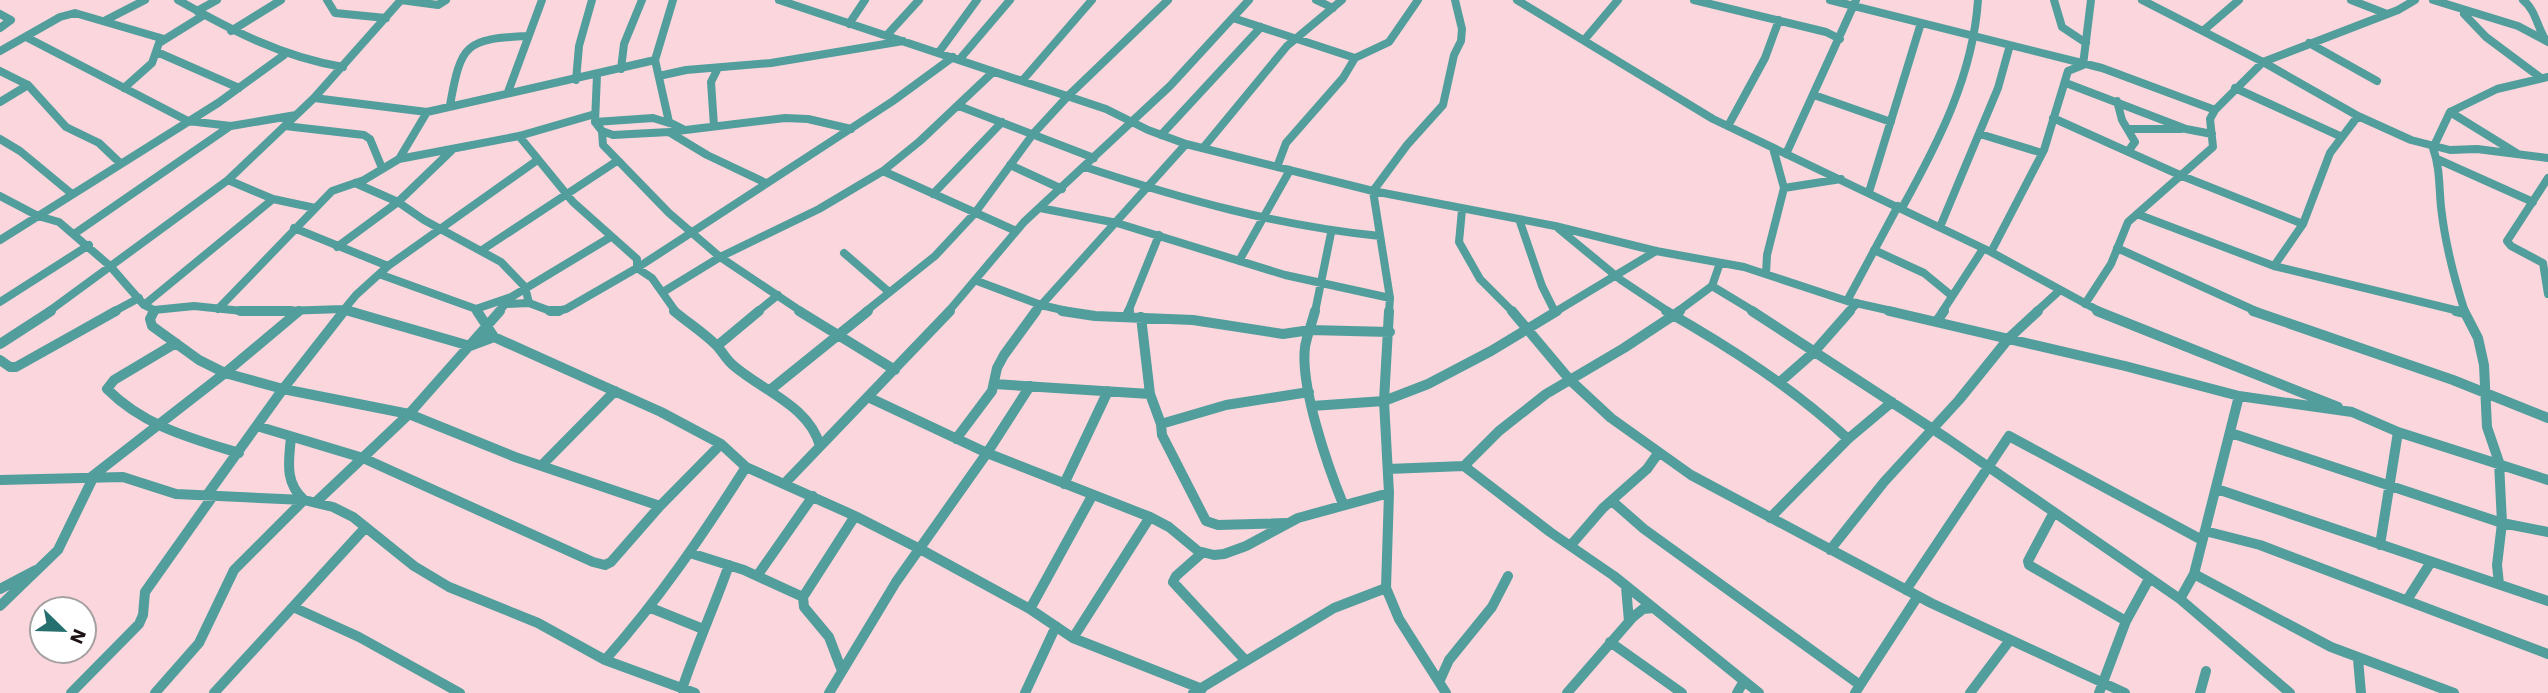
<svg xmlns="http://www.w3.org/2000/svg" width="2548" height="693" font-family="'Work Sans',sans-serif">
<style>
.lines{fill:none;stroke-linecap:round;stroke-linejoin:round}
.street-far1{stroke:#519e9c;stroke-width:8}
.street{stroke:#519e9c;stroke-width:10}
</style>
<rect width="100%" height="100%" fill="#fbd6dc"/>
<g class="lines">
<path class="street-far1" d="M178 0C231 30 282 57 343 67
M327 0 335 13 386 18
M673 0 655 60 669 122 683 129
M779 0 1106 109 1148 130 1186 144 1373 191 1555 226 1656 251 1744 267 1847 301 1896 312
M1316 0 1333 8
M1517 0 1713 119 1991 252 2101 312
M1694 0 1826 32 1840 39
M1830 0 2102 68 2215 110
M2054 0 2062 27 2086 43
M2142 0 2263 62 2358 116 2411 140 2450 150 2477 149 2548 158
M2351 0 2387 14
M2433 0 2518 26 2548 42
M2523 0C2535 9 2537 26 2545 39
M197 11 217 0
M0 14 11 20 0 28
M2464 14 2486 37 2541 78
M1233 18 1355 58
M106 20 145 0
M849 24 865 0
M2204 30 2239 0
M231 31 281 0
M887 35 919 0
M26 37 188 121 231 126 296 115
M1585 39 1618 0
M2309 43 2377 81
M0 51 60 17 75 13 164 39
M157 52 239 88
M939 52 977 0
M959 60 1010 0
M621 69 624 44 642 0
M0 71 28 85 66 127 99 143 120 163
M597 75 595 122 602 131 613 135 669 132 785 118 808 119 851 129
M659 76 686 70 771 63 903 41
M576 80 579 46 592 0
M1022 81 1092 0
M2066 83 2186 129 2212 134
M124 88 152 63 159 43 204 15
M2235 88 2342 137
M508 92 542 0
M1814 95 1891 122
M314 98 427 112 655 60
M2117 101 2122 120 2135 142 2129 150
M0 102 28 85
M450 105C461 43 466 39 527 36
M959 106 1094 158
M2450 112 2518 154
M2053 118 2182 176 2303 224
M595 122 653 118 669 123
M285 126 364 135 370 139 382 168
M714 126 711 82 718 68
M1728 126 1765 58 1779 20
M2128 129H2181
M602 131 603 145 669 213 720 257 802 312
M669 132 707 155 766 183
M1980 134 2042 153
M1161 135 1261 27
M519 136 573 202 637 259V268L652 278 676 312
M0 139 20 151 72 194
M1203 148 1287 46 1342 0
M1786 154 1856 0
M399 159 427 112
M2437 159 2533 202
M1010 165 1062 189
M1085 167C1182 199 1278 226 1380 236
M1277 167 1286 143 1343 78 1355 58 1389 42 1418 0
M883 171 1016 231
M2548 178 2507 241 2511 246 2543 263 2548 294
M228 180 273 199 315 208
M355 183 398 202 424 220 501 262 525 287 529 303
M1784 188 1841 179
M1869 192 1921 23
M933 194 1002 122
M0 196 38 216 59 222 110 266 144 305 154 310 194 306 252 312 343 309 355 312
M1040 208 1117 223 1285 275 1390 298
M1902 208C1938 143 1973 76 1978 0
M1462 210 1459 242 1480 279 1513 312
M2137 214 2274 266 2463 312
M1519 219 1542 286 1555 312
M1940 227 1998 88 2010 45
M294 228 388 266
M1559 229 1621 280 1669 312
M74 234 229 127
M0 240 218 103 284 55
M337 247 398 202 451 151
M2117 248 2258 312
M482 250 617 161
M1874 250 1924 273 1952 296
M1991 252 2044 150 2068 71 2083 65 2091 0
M844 253 889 292
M1239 261 1290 170
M2274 266 2303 224 2330 153 2358 116
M379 274 476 309 478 312
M1766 274 1767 255 1784 188 1773 148
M977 281 1041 305 1071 312
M1712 286 1755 312
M663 292 720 257 819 209 883 171 920 141 993 72
M1847 301 1898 206
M0 302 89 245
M506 304 529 303 553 312 566 309 637 268 893 101 953 57
M2085 304 2111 264 2128 222 2213 147 2210 119 2215 110 2263 62 2398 10 2415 0
M144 305 273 199
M218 309 332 191 364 180 399 159 519 136 595 114
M476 309 511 297
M48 312 228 180 314 98 401 0 438 5 446 0
M113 312 139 298
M153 312 154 310
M342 312 356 295 388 266 536 161
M498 312 513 296 609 238
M757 312 778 295
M865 312 935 256 975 213 1033 134 1068 96 1168 0
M948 312 1024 222 1170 86 1249 0
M1035 312 1186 144
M1128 312 1159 235
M1315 312 1331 233
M1389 312 1390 298 1373 191 1407 145 1443 105 1454 55 1461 41 1462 29 1455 0
M1555 312 1656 251
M1677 312 1712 286 1720 263
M1849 312 1857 303
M1942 312 1983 249
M2036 312 2059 291
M2465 312C2454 278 2445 243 2441 207 2439 187 2440 167 2433 148L2450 112 2497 89 2548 77"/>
<path class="street" d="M154 311 150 319 152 326 199 360 225 373 283 389 409 414 515 457 660 506
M240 311H291
M349 311 470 346 494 337 661 412 721 444 746 467 855 516 920 549 1030 609 1073 638 1202 689
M477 311 494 337
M550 311H559
M674 311C687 322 704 333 716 345 723 352 726 360 734 366 763 391 809 406 820 446
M799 311 895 370
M1062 311 1095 316 1193 320 1283 334 1310 330 1390 332
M1315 311C1312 323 1307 335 1305 347 1300 387 1328 467 1343 504
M1389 311 1384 401 1389 493 1386 588 1399 619 1446 693
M1512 311 1570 380 1611 418 1691 475 1931 603 2125 693
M1666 311C1731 348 1793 388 1848 439
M1752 311 1948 439 2180 599
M1889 311 2125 366 2239 396 2352 412 2398 432 2548 480
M2097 311 2338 407
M2253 311 2453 380 2548 418
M2456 311 2465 313
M2464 311 2478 338 2484 365 2487 427 2499 462 2502 523 2497 565 2499 584
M1127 316 1129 311
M1141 317 1150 394 1161 424 1162 435 1206 521 1218 525 1287 523
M1937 321 1944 311
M176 343 114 380 107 389C144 426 190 438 239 453
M0 344 51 311
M717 346 759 311
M0 360 10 367H16L116 311
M1780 382 1814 352 1850 311
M994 384 1150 394
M770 390 868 311
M2239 396 2194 574 2180 599 2290 693
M870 398 987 453 1150 517 1169 527 1198 551 1214 555 1224 554 1246 546 1298 518 1389 493
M1312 406 1384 401 1428 384 1491 351 1557 311
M1161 424 1226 405 1309 392
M257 426 363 458 593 562 605 565 611 562 660 506 721 444
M2231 433 2502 523 2548 532
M956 439 992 391 997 368 1004 355 1036 311
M541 466 615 391
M1464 466 1550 532 1614 576 1759 693
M1388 469 1464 466 1499 431 1546 394 1624 348 1680 311
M90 478 225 373 299 311
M0 480 123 477 176 494 304 500 333 507 353 517 414 566 449 587 538 623 605 660 695 693
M785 483 950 311
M1064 484 1108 391
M2217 489 2548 601
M207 495 283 389 344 311
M1612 501 1644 529 1860 685
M316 502 409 414 500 311
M2054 512 2028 561 2029 565 2126 621
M1770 518 1848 439 1892 402
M2205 531 2260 545 2548 654
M1571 545 1603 508 1647 469 1659 452
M2380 545 2398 432
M1830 550 1884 482 1959 400 2009 338 2038 311
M690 553 744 570 803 597
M1202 553 1176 576 1173 582 1245 660
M2194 574 2331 647 2454 693
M757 576 813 496
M1626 587 1629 621
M0 589 36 570
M1906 590 2009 436 2202 540
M2407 600 2431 562
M0 606 58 550 93 478
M293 607 359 637 460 693
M651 608 703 629
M1030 609 1092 496
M1073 638 1150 517
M1610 642 1682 693
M2358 659 2361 693
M605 660C660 598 702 536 746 467
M842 671 829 637 804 607 803 597 855 516
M1440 680 1449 660 1492 607 1508 576
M682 689C696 647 714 607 729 565
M71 693 139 624 143 615 145 592 213 496
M155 693 199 643 234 570 304 500C284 482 289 461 291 437
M214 693 365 528
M829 693 896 582 987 453 1030 386
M1025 693 1056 626
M1193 693 1334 608 1386 588
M1567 693 1633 617 1643 609 1654 608
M1737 693 1744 681
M1855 693 1918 596
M1970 693 2010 640
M2099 693 2126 621 2149 579
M2200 693 2206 671"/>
</g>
<g transform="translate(63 630) rotate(113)"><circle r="33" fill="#ffffff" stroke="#a5a0a1" stroke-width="2"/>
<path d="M0-5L12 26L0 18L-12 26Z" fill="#25706f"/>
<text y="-10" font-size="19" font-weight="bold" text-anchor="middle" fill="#1e1214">N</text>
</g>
</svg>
